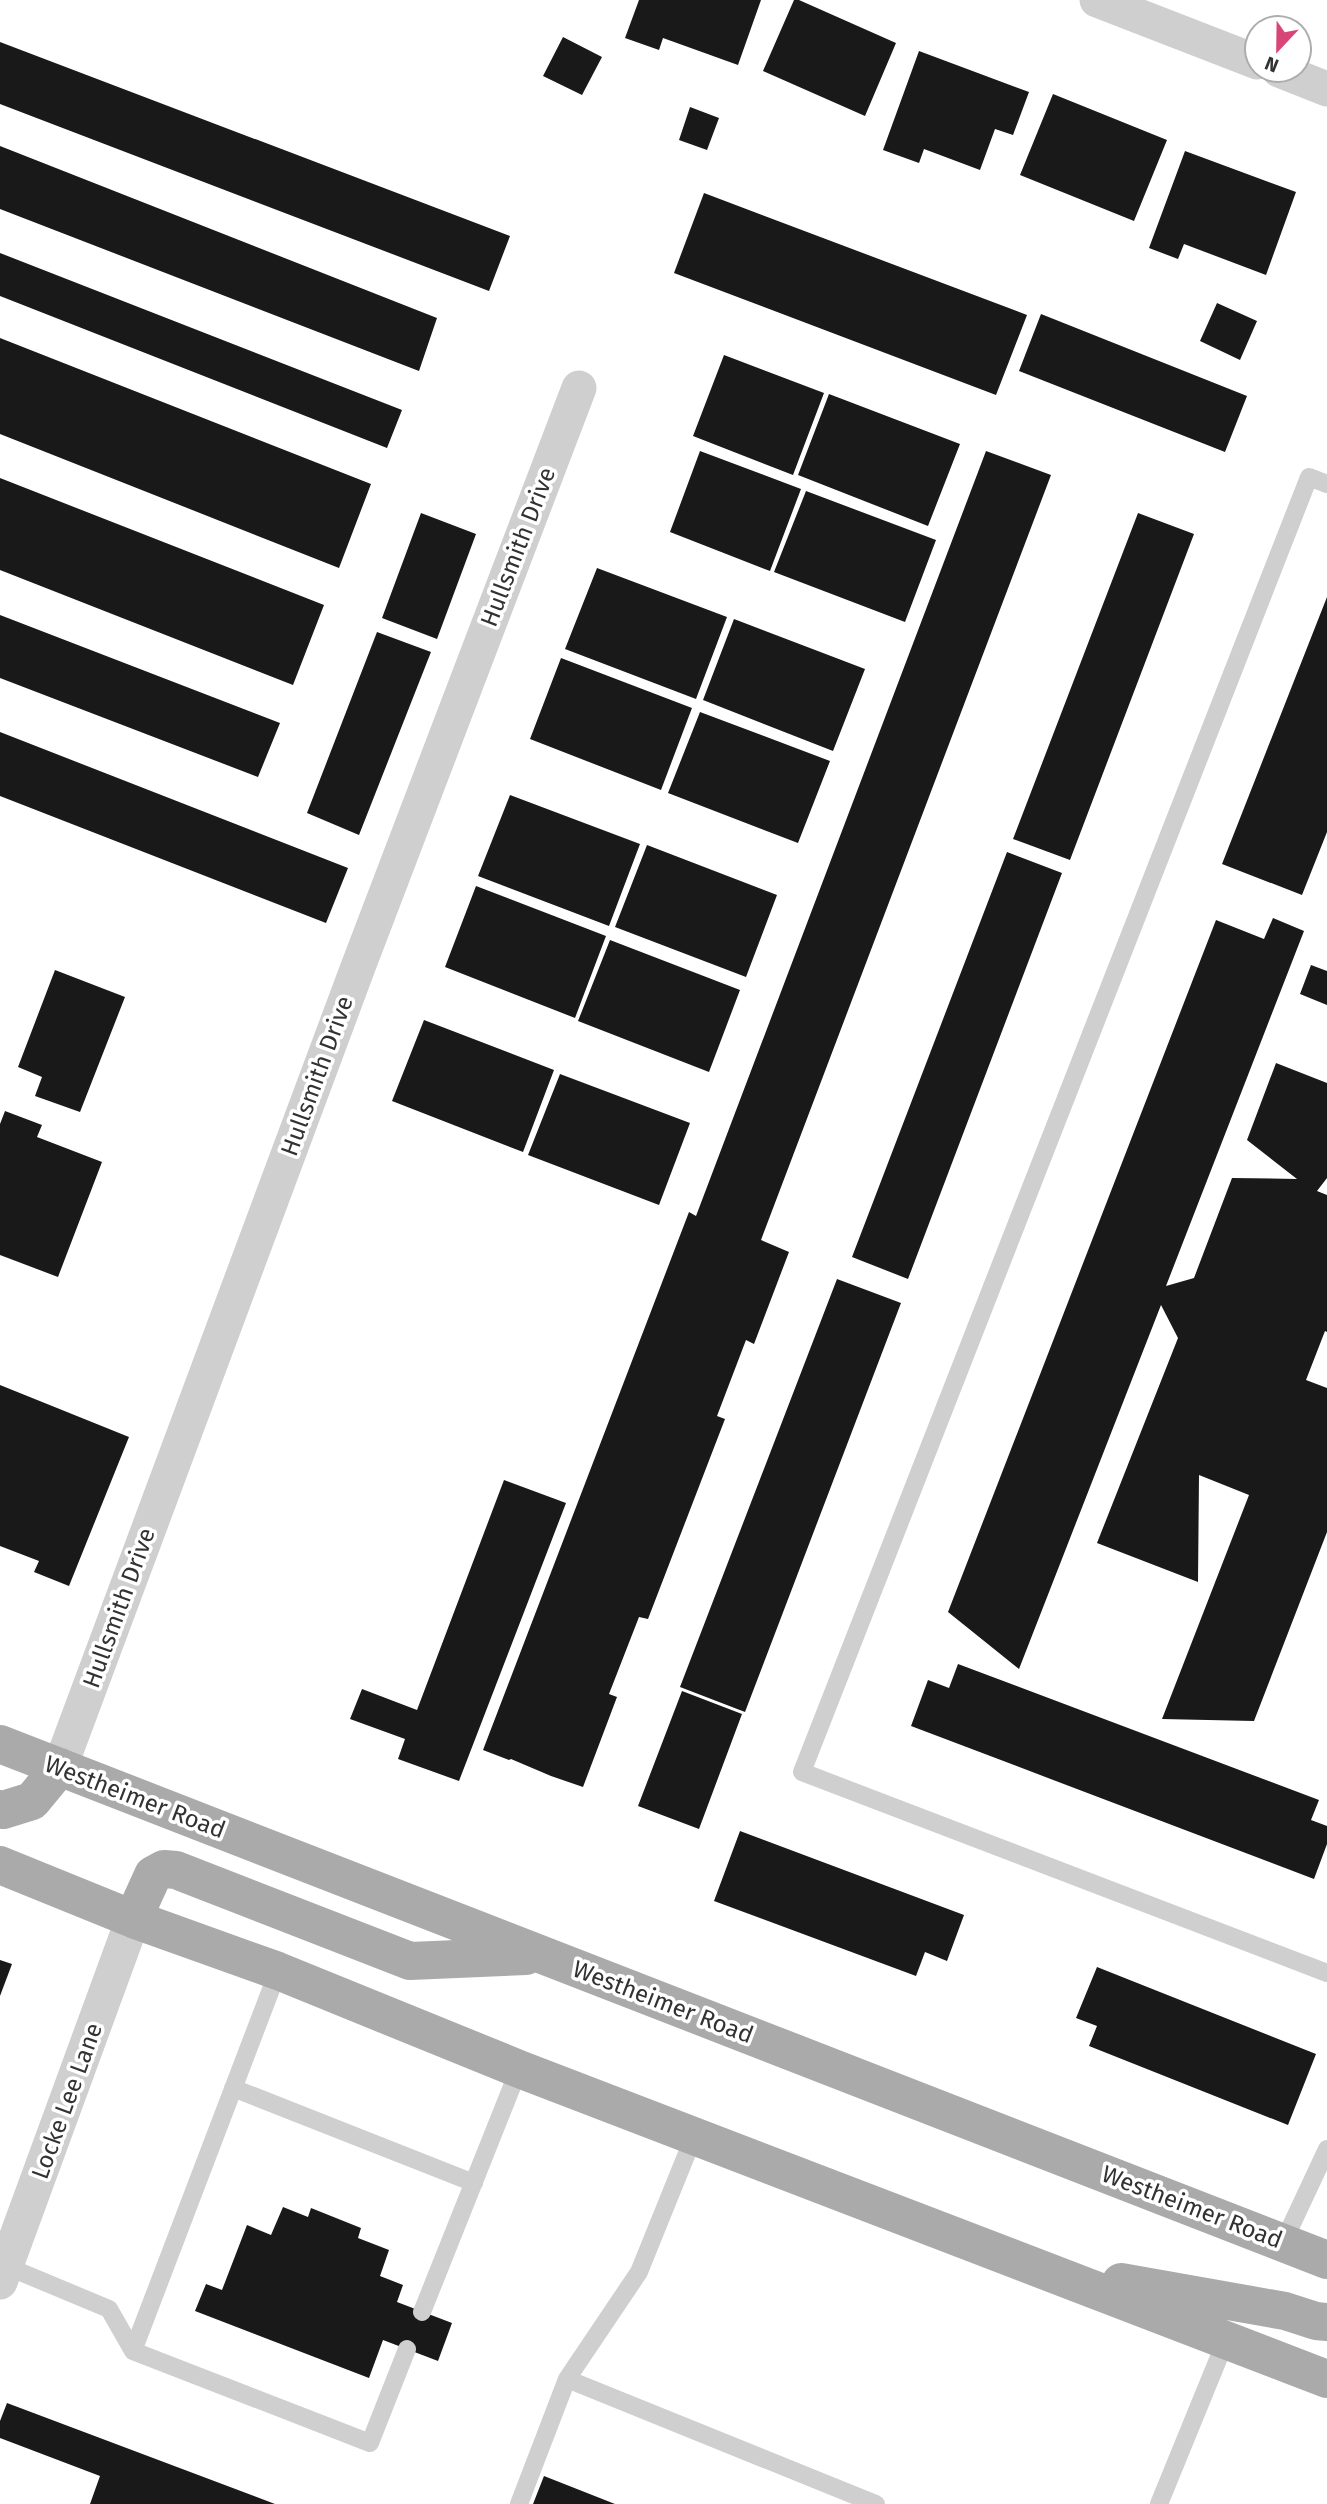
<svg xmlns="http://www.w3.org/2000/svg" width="1327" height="2504" font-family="'Fira Sans',sans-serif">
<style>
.building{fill:#191919}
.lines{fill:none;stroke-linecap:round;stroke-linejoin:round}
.service{stroke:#cfcfcf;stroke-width:18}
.minor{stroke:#cfcfcf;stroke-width:35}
.primary{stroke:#aaa;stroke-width:38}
.labels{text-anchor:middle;stroke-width:7;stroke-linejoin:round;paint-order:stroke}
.street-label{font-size:24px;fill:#323232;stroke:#fff}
</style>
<rect width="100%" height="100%" fill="#fff"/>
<path class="building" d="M639 0H761L738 65 663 38 659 50 625 38Z
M794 0H799L896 43 865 116 763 71Z
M563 37 602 57 582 95 543 76Z
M0 42 510 236 489 291 0 104Z
M919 51 1029 92 1013 135 995 129 980 170 924 149 919 163 883 150Z
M1053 94 1167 140 1134 221 1020 175Z
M690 107 719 118 707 150 679 140Z
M0 146 437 318 419 371 0 209Z
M1185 151 1296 192 1266 275 1184 244 1178 259 1149 248Z
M704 193 1027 315 996 395 674 273Z
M0 253 402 410 387 448 0 296Z
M1217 303 1257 321 1240 360 1200 341Z
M1041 314 1247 396 1225 452 1019 371Z
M0 338 371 484 339 568 0 434Z
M724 355 824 393 793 475 693 436Z
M829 394 960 444 928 526 798 475Z
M700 451 801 489 770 571 670 532Z
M986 451 1051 475 761 1240 789 1252 754 1344 746 1340 717 1416 725 1419 648 1619 639 1617 609 1694 617 1697 583 1787 551 1776 511 1759 509 1760 483 1750 689 1212 696 1216Z
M0 478 324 605 293 685 0 570Z
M806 491 936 540 905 622 774 572Z
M421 513 476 534 437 639 382 618Z
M1138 513 1194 534 1070 860 1013 839Z
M597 568 727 617 696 699 565 649Z
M1327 597V832L1302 895 1222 864Z
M0 615 280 723 258 777 0 678Z
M734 619 865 669 833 751 703 700Z
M377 632 431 652 359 835 307 813Z
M561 658 692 708 661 790 530 739Z
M700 712 830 761 798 843 668 793Z
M0 732 348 868 326 923 0 796Z
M510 795 640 844 609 926 478 876Z
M647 845 777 895 746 977 615 927Z
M1007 852 1062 873 908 1279 852 1257Z
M476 886 606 936 575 1018 445 967Z
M1273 918 1304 931 1166 1286 1194 1278 1232 1178 1297 1179 1247 1140 1276 1063 1327 1083V1178L1317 1191 1327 1195V1332L1325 1331 1306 1380 1327 1388V1532L1254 1721 1162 1719 1249 1495 1199 1475 1198 1582 1097 1543 1178 1338 1161 1305 1019 1669 948 1612 1216 920 1264 939Z
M610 940 740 990 709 1072 578 1021Z
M1311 965 1327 971V1005L1300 994Z
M55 970 125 997 80 1112 35 1096 42 1077 18 1067Z
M424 1020 554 1070 523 1152 392 1101Z
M560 1074 690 1123 659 1205 528 1155Z
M5 1111 42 1125 37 1137 102 1162 58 1277 0 1255V1124Z
M837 1279 901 1303 745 1712 680 1687Z
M0 1385 129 1437 69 1586 34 1572 39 1561 0 1546Z
M504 1480 566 1503 459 1781 398 1759 405 1739 350 1719 362 1689 417 1710Z
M958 1664 1319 1800 1311 1820 1327 1826V1844L1314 1879 911 1726 928 1680 949 1688Z
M682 1691 742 1714 699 1829 638 1806Z
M740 1831 964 1915 947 1961 925 1952 916 1976 714 1901Z
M0 1960 12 1964 0 1996Z
M1097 1967 1316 2054 1288 2125 1089 2046 1097 2026 1076 2018Z
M283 2207 308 2217 311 2208 361 2228 358 2238 389 2250 380 2276 403 2285 397 2302 452 2323 438 2361 383 2340 369 2378 195 2311 206 2284 222 2290 247 2225 271 2235Z
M7 2403 275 2504H90L100 2476 0 2438V2421Z
M544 2476 615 2504H533Z"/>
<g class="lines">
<path class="service" d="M1327 484 1309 477 802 1772 1327 1973
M233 2088 474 2183
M1283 2243 1327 2149
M6 2266 109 2309 133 2351 370 2443 407 2349
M422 2312 519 2069
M133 2351 278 1971
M567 2379 876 2504
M519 2504 567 2379 639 2272 694 2136
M1159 2504 1226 2340"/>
<path class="minor" d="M1097 0 1257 62
M1279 70 1327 89
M60 1767 358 967 579 388
M0 2282 133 1919"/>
<path class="primary" d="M0 1744 1327 2260
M0 1809 3 1810 32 1801 60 1767
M0 1865 133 1919 278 1971 519 2069 1327 2379
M133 1919 153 1875 164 1869 176 1870 410 1961 526 1956
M1121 2282 1285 2311 1316 2321 1327 2322"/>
</g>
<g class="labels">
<g class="street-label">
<text transform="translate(518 547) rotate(-69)" y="8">Hullsmith Drive</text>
<text transform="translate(317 1076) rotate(-70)" y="8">Hullsmith Drive</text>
<text transform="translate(119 1608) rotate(-70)" y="8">Hullsmith Drive</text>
<text transform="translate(135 1797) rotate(21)" y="8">Westheimer Road</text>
<text transform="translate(663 2002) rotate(21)" y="8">Westheimer Road</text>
<text transform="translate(67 2101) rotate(-70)" y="8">Locke Lee Lane</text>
<text transform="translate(1192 2207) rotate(21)" y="8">Westheimer Road</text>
</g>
</g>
<g transform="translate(1278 49) rotate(202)"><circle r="33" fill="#ffffff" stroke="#adadad" stroke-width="2"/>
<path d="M0-5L12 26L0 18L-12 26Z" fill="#d84678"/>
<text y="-10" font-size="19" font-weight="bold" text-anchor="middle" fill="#323232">N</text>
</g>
</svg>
